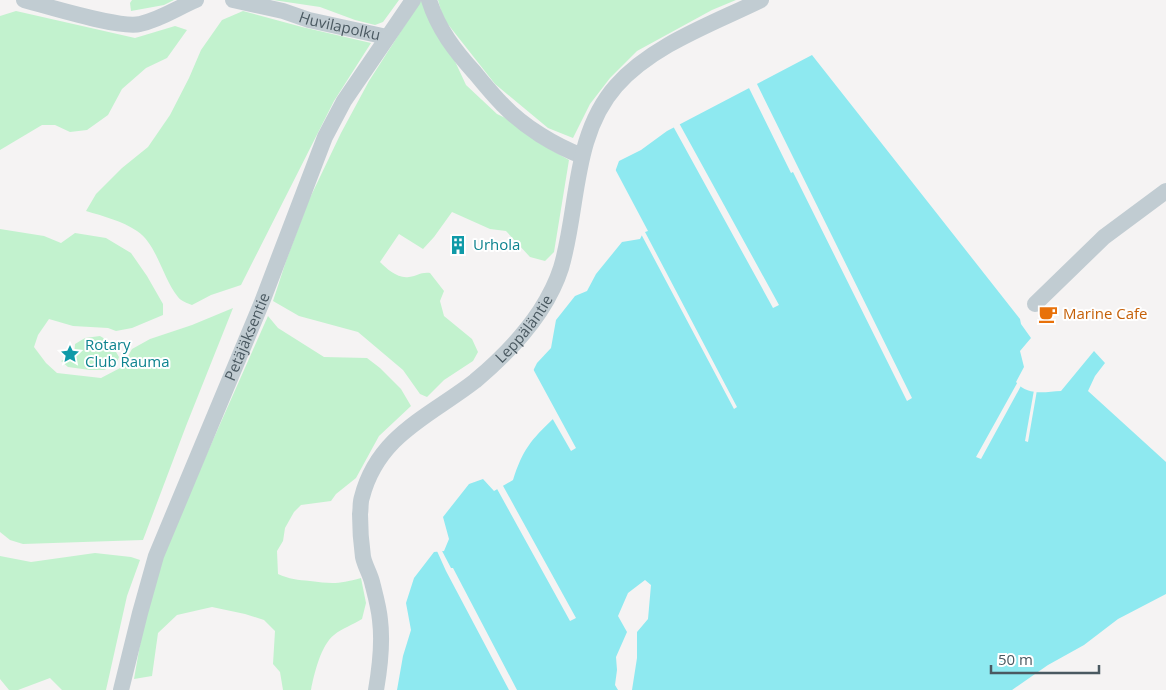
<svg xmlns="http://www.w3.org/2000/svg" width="1166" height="690" font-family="'Open Sans',sans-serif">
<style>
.green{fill:#c2f2ce}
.water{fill:#8ee9f0}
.pier{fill:#f5f3f3}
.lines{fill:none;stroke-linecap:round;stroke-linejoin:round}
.minor{stroke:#c1ccd2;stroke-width:16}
.labels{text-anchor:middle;stroke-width:4;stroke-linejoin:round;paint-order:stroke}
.street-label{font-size:15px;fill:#4a5961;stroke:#fff}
.culture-label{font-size:15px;fill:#0d838f;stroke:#fff;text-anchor:start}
.food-label{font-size:15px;fill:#c56008;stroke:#fff;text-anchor:start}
</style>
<rect width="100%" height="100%" fill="#f5f3f3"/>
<path class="green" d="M132 0H174L164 5 131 11 130 3Z
M273 0H399L383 22 375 25 355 20 320 7Z
M421 0 453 57 466 85 497 114 516 123 539 143 569 160 554 252 545 261 530 257 506 231 490 229 452 212 434 237 423 249 399 234 380 262C387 269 398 279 409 277 418 276 420 272 430 273L444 291 440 301 444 316 472 339 478 352 473 361 444 380 427 397 420 394 403 370 358 332 299 316 273 301 286 261 308 202 341 133 369 81Z
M438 0H736L712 10 637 51 610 78 590 104 573 138 548 128 495 84 443 18Z
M16 11 135 38 175 26 187 30 167 58 146 68 122 89 108 115 87 130 70 132 55 125H42L0 150V16Z
M243 11 302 27 371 43 334 101 241 285 211 295 192 305C187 303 181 301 178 297 163 279 157 244 137 231 122 221 103 216 86 211L96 194 122 168 148 147 170 115 189 78 201 50 222 20Z
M0 229 44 236 61 243 75 233 106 238 131 253 147 276 163 304V315L132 328 116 331 108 328 73 326 49 319 38 335 34 347 46 363 57 373 101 378 122 367 132 349 150 339 192 325 233 308 186 426 143 540 23 544 10 540 0 532Z
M268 316 278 328 324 357 367 358 380 368 401 389 411 406 379 436 356 478 336 494 331 501 301 505 294 512 285 528 283 541 277 551 278 574C289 579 298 580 310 581 332 584 340 584 361 578L366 603 362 619C353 625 342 628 334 635 321 645 314 674 311 690H283L280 672 273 664 275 631 264 620 245 614 212 607 177 615 158 633 152 676 134 679 146 610 166 546Z
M100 336 110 342 119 357 116 365 104 370H90L68 367 61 361 66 358H74L75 344 85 338Z
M95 553 131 557 140 560 127 596 106 690H62L50 678 18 690H9L0 679V556L31 562Z"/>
<path class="water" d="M812 55 1020 319 1021 324 1031 338 1020 351 1024 367 1016 382C1028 396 1044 392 1061 391L1094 351 1105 363 1095 376 1088 391 1166 462V594L1118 619 1084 645 1048 665 1012 690H632L637 658V632L648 619 651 585 645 580 628 593 618 616 627 632 616 657 617 670 615 685 618 690H397L403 656 411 630 406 603 414 578 434 552 444 551 449 539 443 517 469 484 483 479 494 491 513 480C523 449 531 440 554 418L533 371 537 363 551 348 556 320 575 296 587 291 596 274 622 242 640 239 645 229 615 172 619 161 641 150 667 131Z"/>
<path class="pier" d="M756 82 912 398 907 401 793 172 791 173 748 86Z
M679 123 779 305 773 308 673 126Z
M614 167 648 231 645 232 737 407 734 409 640 232 642 229 612 173Z
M532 367 576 448 571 451 551 416 531 372Z
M1021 376 1019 382 1022 384 981 459 976 457Z
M1034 390H1037L1028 442 1025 441Z
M502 484 576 618 570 621 496 487Z
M441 549 451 568H453L517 690H509L446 571 437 551Z"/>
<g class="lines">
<g class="minor">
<path d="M24 0C47 6 120 29 140 24 160 20 177 8 196 0"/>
<path id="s1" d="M233 0 283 11 309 20 387 37"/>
<path d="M429 0C438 29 455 51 475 73 484 84 493 95 503 105 524 127 554 145 582 156"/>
<path d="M1035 304 1104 237 1166 191"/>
<path id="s2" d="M121 690 140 613 156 556 262 302 325 137 344 101 413 0"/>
<path id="s3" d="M376 690C380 667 383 644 380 620 379 608 375 594 372 582 370 574 365 566 363 557 361 543 360 529 360 514 361 508 360 502 362 497 378 435 430 416 475 381 500 360 522 338 540 311 549 297 556 284 561 268 579 208 572 136 616 86 652 45 712 24 761 0"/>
</g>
</g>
<defs>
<g id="building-bare" transform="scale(1.5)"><path d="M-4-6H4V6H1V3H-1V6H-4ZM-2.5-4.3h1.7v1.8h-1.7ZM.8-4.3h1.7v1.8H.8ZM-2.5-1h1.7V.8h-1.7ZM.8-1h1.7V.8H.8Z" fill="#0f9aa8" stroke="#fff" stroke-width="2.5" paint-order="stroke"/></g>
<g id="cafe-bare" transform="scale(1.5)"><path d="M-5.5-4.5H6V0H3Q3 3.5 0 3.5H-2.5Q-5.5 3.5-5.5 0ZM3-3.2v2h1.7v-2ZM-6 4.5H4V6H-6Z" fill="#e8710a" stroke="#fff" stroke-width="2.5" paint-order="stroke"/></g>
<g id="sight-bare" transform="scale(1.5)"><path d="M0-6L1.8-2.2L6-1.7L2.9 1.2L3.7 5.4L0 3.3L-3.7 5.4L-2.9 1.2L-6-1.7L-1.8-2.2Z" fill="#0f9aa8" stroke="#fff" stroke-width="2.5" paint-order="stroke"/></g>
</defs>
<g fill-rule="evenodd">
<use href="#building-bare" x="458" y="245"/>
<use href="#cafe-bare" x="1048" y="314"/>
<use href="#sight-bare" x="70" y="354"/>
</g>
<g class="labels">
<g class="street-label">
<text dy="5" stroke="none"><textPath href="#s1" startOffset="110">Huvilapolku</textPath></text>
<text dy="5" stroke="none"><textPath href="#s3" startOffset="434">Leppäläntie</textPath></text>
<text dy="5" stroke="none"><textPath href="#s2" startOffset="376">Petäjäksentie</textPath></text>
</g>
<g class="culture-label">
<text x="473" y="250">Urhola</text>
<text x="85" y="350">Rotary<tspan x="85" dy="17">Club Rauma</tspan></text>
</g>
<g class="food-label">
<text x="1063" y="319">Marine Cafe</text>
</g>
</g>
<path d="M991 665v8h108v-8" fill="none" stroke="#4a5961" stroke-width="2.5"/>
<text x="998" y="665" font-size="15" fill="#4a5961" stroke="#ffffff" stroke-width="4" paint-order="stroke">50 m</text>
</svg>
